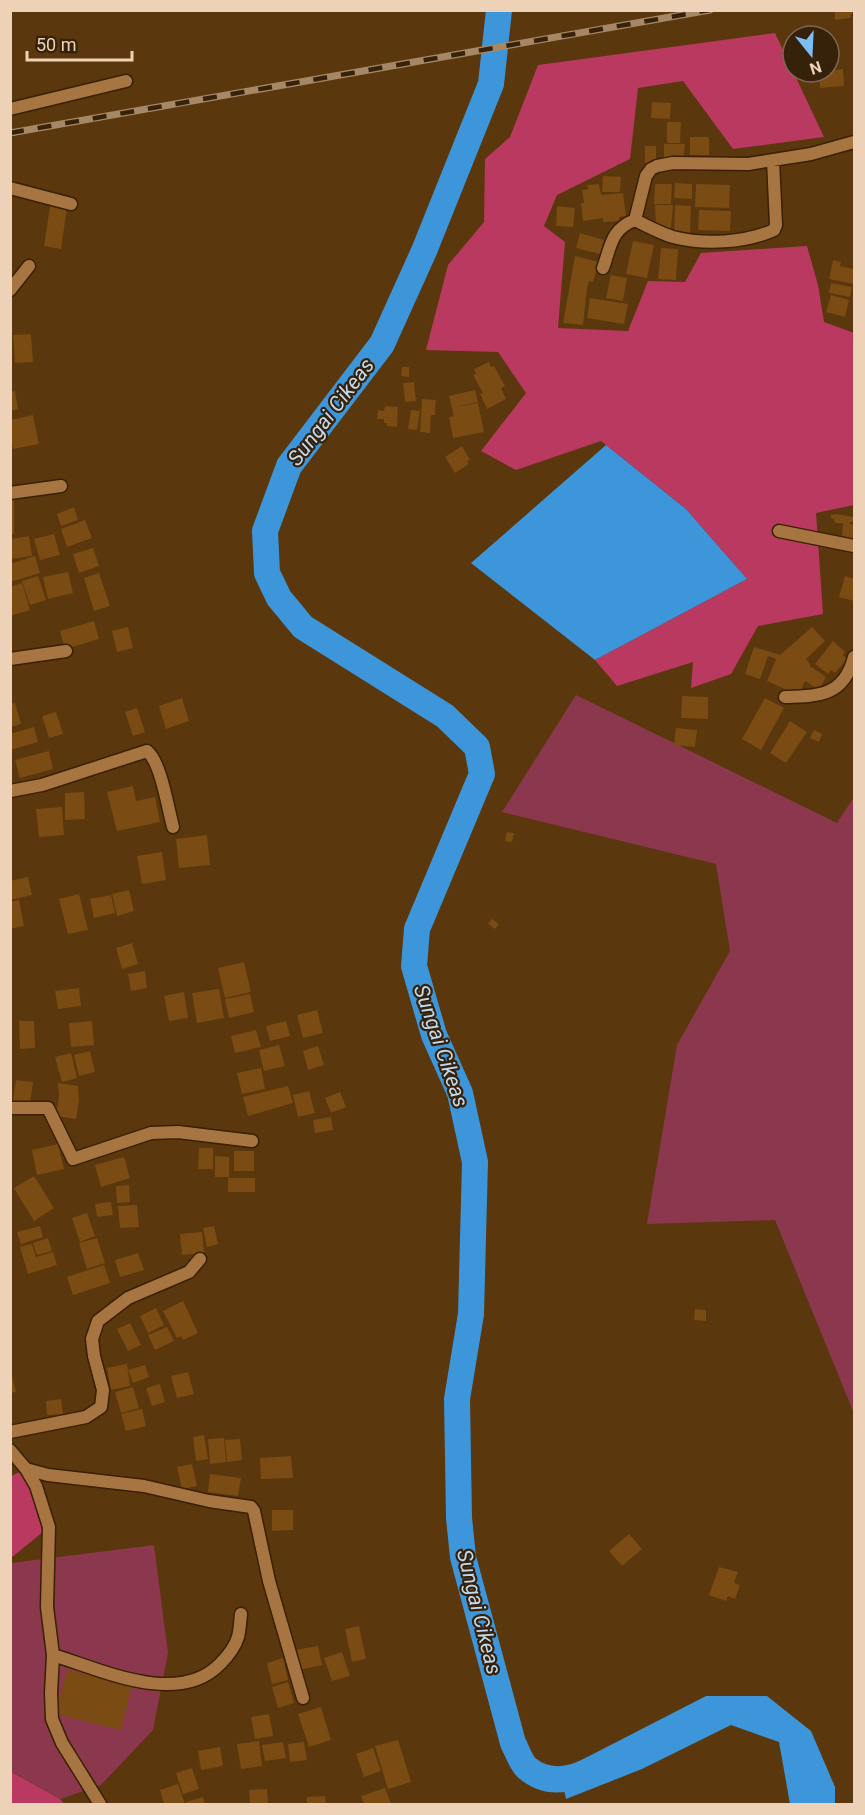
<svg xmlns="http://www.w3.org/2000/svg" width="865" height="1815" font-family="Roboto,sans-serif">
<style>
.green{fill:#8b384f}
.forest{fill:#b93961}
.water{fill:#3d95da}
.lines{fill:none;stroke-linecap:round;stroke-linejoin:round}
.river{stroke:#3d95da;stroke-width:26}
.building{fill:#7a4b12}
.street-casing{stroke:#392003;stroke-width:15}
.street{stroke:#a77541;stroke-width:12}
.rail-casing{stroke:#a78866;stroke-width:7}
.rail{stroke:#36220b;stroke-width:4.5;stroke-dasharray:14;stroke-linecap:butt}
.labels{text-anchor:middle;stroke-width:4.5;stroke-linejoin:round;paint-order:stroke}
.water-label{font-size:21px;font-style:italic;fill:#c2daef;stroke:#36220b}
</style>
<rect width="100%" height="100%" fill="#5a370c"/>
<path class="green" d="M576 695 837 823 854 797V1410L853 1411 775 1220 647 1224 677 1045 730 951 716 864 502 812Z
M154 1545 168 1653 153 1730 101 1785 60 1799 11 1771V1563Z"/>
<path class="forest" d="M775 33 824 137 733 149 683 81 638 88 630 159 557 195 544 226 565 242 558 328 628 331 648 281 685 282 701 253 807 246 818 285 824 322 854 333V505L816 513 823 614 758 626 731 674 691 688 693 662 617 686 595 660 747 579 686 509 601 441 516 470 481 451 526 393 498 352 426 350 448 265 484 222 485 159 510 137 538 65Z
M26 1469 49 1527 11 1558V1476Z
M10 1771 60 1799 64 1804H11Z"/>
<path class="water" d="M606 445 686 509 747 579 595 660 471 563Z
M706 1696H767L811 1731 835 1787V1804H790L779 1742 731 1725 642 1769 566 1799 560 1771Z"/>
<g class="lines">
<path class="river" d="M499 10 491 84 424 251 382 344 289 466 265 531 267 573 279 598 303 627 445 716 477 747 482 774 417 929 414 966 434 1035 460 1093 475 1162 471 1314 457 1399 459 1518 463 1557 513 1743C517 1750 521 1763 527 1768 548 1786 573 1780 595 1768"/>
</g>
<path class="building" d="M835 10H853L850 18 835 20Z
M843 69 844 86 820 88 819 72Z
M652 102 671 103 670 119 651 118Z
M667 122H681L680 143H667Z
M690 137H709V155H690Z
M664 144H685L683 161H664Z
M645 146H656V163L645 164Z
M603 176 621 177 620 192H602Z
M675 183 692 184V199L674 198Z
M599 184 601 195 623 193 626 216 619 217 620 221 603 222V218L583 221 581 203H584L582 190 588 189 587 185Z
M655 184H672L671 204H654Z
M696 184 730 185 729 208 695 207Z
M655 205H673L671 228 656 227Z
M675 205 691 206 690 235 674 234Z
M50 206 67 208 61 249 44 246Z
M557 206 575 208 573 227 556 226Z
M699 210 731 211 730 231 698 230Z
M580 233 604 240 600 254 576 248Z
M633 241 654 245 647 278 626 274Z
M661 248 678 249 676 280 658 279Z
M575 256 599 262 593 282 589 281 587 288 583 325 563 323Z
M833 260 841 262 840 266 854 269V284L829 279Z
M611 275 627 278 623 301 606 298Z
M831 283 852 287 850 297 829 293Z
M831 295 849 300 845 317 826 312Z
M590 298 628 304 624 324 587 318Z
M31 334 33 362 15 363 13 335Z
M489 362 491 367 494 366 505 386 501 388 506 399 487 409 480 394 483 393 473 375 476 374 474 369Z
M402 367H409V377L401 376Z
M414 382 416 401 405 402 403 383Z
M475 390 478 402 455 407 478 403 484 432 453 438 449 417 454 416 449 396Z
M15 391 18 409 10 411V392Z
M422 399 436 400 435 415H431L430 433 420 432Z
M385 406 398 407 397 427 387 426V423H384V419H377L378 410 384 411Z
M411 410 420 411 417 430 408 429Z
M33 415 39 444 13 449 10 438V420Z
M462 446 470 460 467 461 469 464 455 473 445 457Z
M10 497H14V534H10Z
M74 507 78 520 61 526 57 514Z
M836 514 854 517 853 522H850V524L854 525V539L842 538 843 523H835L834 519 831 518V515Z
M85 520 92 538 67 547 61 529Z
M54 534 60 555 40 560 34 539Z
M29 536 32 556 10 559V539Z
M93 548 99 566 79 573 73 554Z
M35 556 40 573 10 582V564Z
M68 572 73 593 48 599 43 577Z
M99 573 110 606 94 611 84 578Z
M38 576 46 600 30 605 22 581Z
M845 576 854 579V601L839 597Z
M22 583 30 610 10 616V587Z
M94 621 99 639 65 649 60 631Z
M128 627 133 648 117 652 112 631Z
M812 627 825 641 806 659 810 664V666L826 677 819 690 805 681 801 690 789 691 767 681 776 659 768 656 760 679 745 674 754 647 780 655Z
M833 641 845 652 843 655 847 659 835 673 831 670 828 674 815 664Z
M682 696 708 697V719L681 718Z
M182 698 189 721 166 729 159 706Z
M765 698 784 708 761 750 742 739Z
M15 703 21 724 10 727V704Z
M137 708 145 732 133 736 125 712Z
M56 712 63 734 49 738 42 716Z
M790 721 807 732 786 763 770 753Z
M34 727 38 742 10 750V734Z
M676 728 697 730 695 747 674 745Z
M814 730 822 734 819 742 810 738Z
M49 751 53 769 20 778 15 760Z
M133 786 136 801 155 797 160 822 117 831 107 792Z
M84 792 85 819 65 820V793Z
M62 807 64 835 39 837 36 809Z
M507 832 514 833 512 842 505 841Z
M207 835 210 865 179 868 176 839Z
M162 852 166 880 142 884 137 856Z
M28 877 32 895 10 900V881Z
M129 890 134 911 117 916 112 894Z
M79 894 88 930 68 934 59 899Z
M111 895 115 913 94 918 90 899Z
M19 900 24 926 10 929V902Z
M492 919 499 924 495 929 488 924Z
M132 943 138 964 122 969 116 948Z
M244 962 251 992 225 998 218 968Z
M145 971 147 988 131 991 128 974Z
M79 988 81 1006 58 1009 55 991Z
M219 989 224 1018 197 1023 192 993Z
M184 992 188 1018 169 1021 164 996Z
M250 994 254 1012 229 1018 225 999Z
M317 1010 323 1033 303 1038 297 1015Z
M19 1021H34L35 1048 20 1049Z
M92 1021 94 1045 71 1047 69 1023Z
M286 1021 290 1036 270 1041 266 1026Z
M256 1030 261 1047 235 1053 231 1036Z
M279 1045 285 1066 264 1071 259 1050Z
M318 1046 324 1065 308 1070 303 1051Z
M90 1051 95 1072 79 1076 74 1055Z
M71 1053 77 1078 62 1082 55 1057Z
M261 1068 265 1089 242 1094 237 1073Z
M16 1080 33 1082 30 1103 13 1101Z
M58 1083 78 1086 79 1100 76 1119 56 1116 59 1096Z
M288 1086 293 1103 248 1116 243 1097Z
M309 1091 315 1113 298 1117 293 1095Z
M340 1092 346 1107 331 1113 325 1098Z
M331 1117 333 1130 315 1133 313 1120Z
M58 1144 64 1169 37 1175 32 1150Z
M199 1148H213V1169H198Z
M234 1151H254V1171H234Z
M215 1156 229 1157V1177H215Z
M124 1157 130 1178 101 1187 95 1165Z
M34 1176 54 1208 34 1221 14 1188Z
M228 1178H255V1192H228Z
M129 1185 130 1202 117 1203 116 1186Z
M111 1202 113 1215 97 1217 95 1204Z
M137 1205 139 1227 120 1228 118 1206Z
M87 1213 95 1236 80 1242 72 1218Z
M40 1226 43 1237 21 1244 17 1232Z
M214 1226 218 1244 207 1247 203 1228Z
M202 1232 204 1253 182 1255 180 1234Z
M48 1238 52 1251 37 1255 33 1243Z
M97 1238 105 1263 87 1269 79 1243Z
M32 1244 36 1257 53 1252 57 1265 28 1274 20 1247Z
M138 1253 144 1270 120 1277 115 1260Z
M104 1265 110 1283 73 1295 67 1277Z
M183 1301 198 1333 183 1340 181 1336 177 1338 163 1311Z
M156 1308 164 1325 148 1333 140 1316Z
M695 1309 706 1310V1321L694 1320Z
M130 1323 141 1345 128 1351 117 1329Z
M167 1327 174 1341 155 1350 148 1335Z
M127 1364 130 1386 111 1390 107 1368Z
M145 1365 149 1377 133 1383 128 1370Z
M10 1369 16 1392 10 1393Z
M188 1372 194 1394 177 1398 171 1376Z
M160 1384 165 1402 152 1406 146 1388Z
M133 1387 139 1408 121 1413 115 1392Z
M61 1399 63 1414 47 1415 46 1401Z
M142 1409 146 1426 126 1431 121 1414Z
M204 1435 208 1459 196 1461 193 1437Z
M224 1438 226 1462 210 1464 208 1439Z
M240 1439 242 1460 227 1462 225 1440Z
M291 1456 293 1478 261 1479 260 1458Z
M192 1464 197 1486 182 1489 177 1467Z
M210 1474 241 1478 238 1496 208 1492Z
M272 1510H293V1530L272 1531Z
M629 1534 642 1549 622 1566 609 1551Z
M719 1567 738 1572 734 1583 740 1585 735 1599 728 1596 726 1601 709 1595Z
M359 1626 366 1659 352 1662 345 1629Z
M318 1646 322 1665 299 1670 295 1650Z
M342 1652 350 1676 332 1681 324 1658Z
M283 1658 288 1680 272 1684 267 1663Z
M67 1670 132 1685 121 1730 56 1714Z
M288 1682 294 1703 278 1708 272 1687Z
M321 1707 331 1740 309 1747 298 1714Z
M269 1714 273 1736 255 1739 251 1717Z
M398 1740 411 1782 388 1789 375 1746Z
M259 1741 262 1766 241 1769 237 1744Z
M283 1742 286 1758 265 1761 262 1745Z
M304 1742 307 1760 290 1762 288 1744Z
M220 1747 223 1766 201 1770 198 1751Z
M373 1748 381 1771 364 1777 356 1754Z
M192 1768 199 1789 183 1794 176 1773Z
M178 1784 185 1804H164L160 1790Z
M385 1788 391 1804H364L361 1796Z
M267 1789 268 1804H250L249 1790Z
M325 1796 326 1804H307V1797Z
M203 1797 205 1804H186V1802Z"/>
<g class="lines">
<g class="street-casing">
<path id="street" d="M10 109 126 81
M10 188 71 204
M635 220C647 226 660 233 673 237 704 245 745 243 774 230L776 225 773 160
M603 268C611 246 611 229 635 220L646 176 651 169 657 166 673 163 748 164 811 154 854 142
M10 290 29 266
M10 493 61 486
M779 531 854 546
M10 659 66 651
M785 697C819 696 844 696 854 657
M10 791 42 785 147 751C161 762 168 809 173 827
M10 1108H48L73 1159 151 1133 178 1132 252 1141
M10 1432 86 1417 101 1407 103 1390 94 1356 92 1339 98 1321 128 1298 189 1272 200 1259
M10 1450 26 1469 36 1486 49 1527 47 1607 53 1655 51 1693 52 1719 62 1743 100 1804
M26 1469 48 1475 144 1486 209 1501 251 1507 254 1511 269 1581 303 1698
M53 1655C102 1670 178 1707 220 1664 227 1657 235 1647 238 1637 240 1630 240 1622 241 1614"/>
</g>
<use href="#street" class="street"/>
<g class="rail-casing">
<path id="rail" d="M10 133 710 10"/>
</g>
<use href="#rail" class="rail"/>
</g>
<g class="labels">
<g class="water-label">
<text transform="translate(331 412) rotate(-53)" y="7">Sungai Cikeas</text>
<text transform="translate(441 1046) rotate(71)" y="7">Sungai Cikeas</text>
<text transform="translate(479 1612) rotate(76)" y="7">Sungai Cikeas</text>
</g>
</g>
<rect width="865" height="1815" fill="none" stroke="#eed2b8" stroke-width="24"/>
<g transform="translate(811 54) rotate(162)"><circle r="28" fill="#36220b" stroke="#806850" stroke-width="1.5"/>
<path d="M0-4.5L10 22L0 15L-10 22Z" fill="#7bbef8"/>
<text y="-9" font-size="16" font-weight="bold" text-anchor="middle" fill="#eed2b8">N</text>
</g>
<path d="M27 51v9h105v-9" fill="none" stroke="#eed2b8" stroke-width="3"/>
<text x="36" y="51" font-size="18" fill="#eed2b8" stroke="#36220b" stroke-width="4.5" paint-order="stroke">50 m</text>
</svg>
